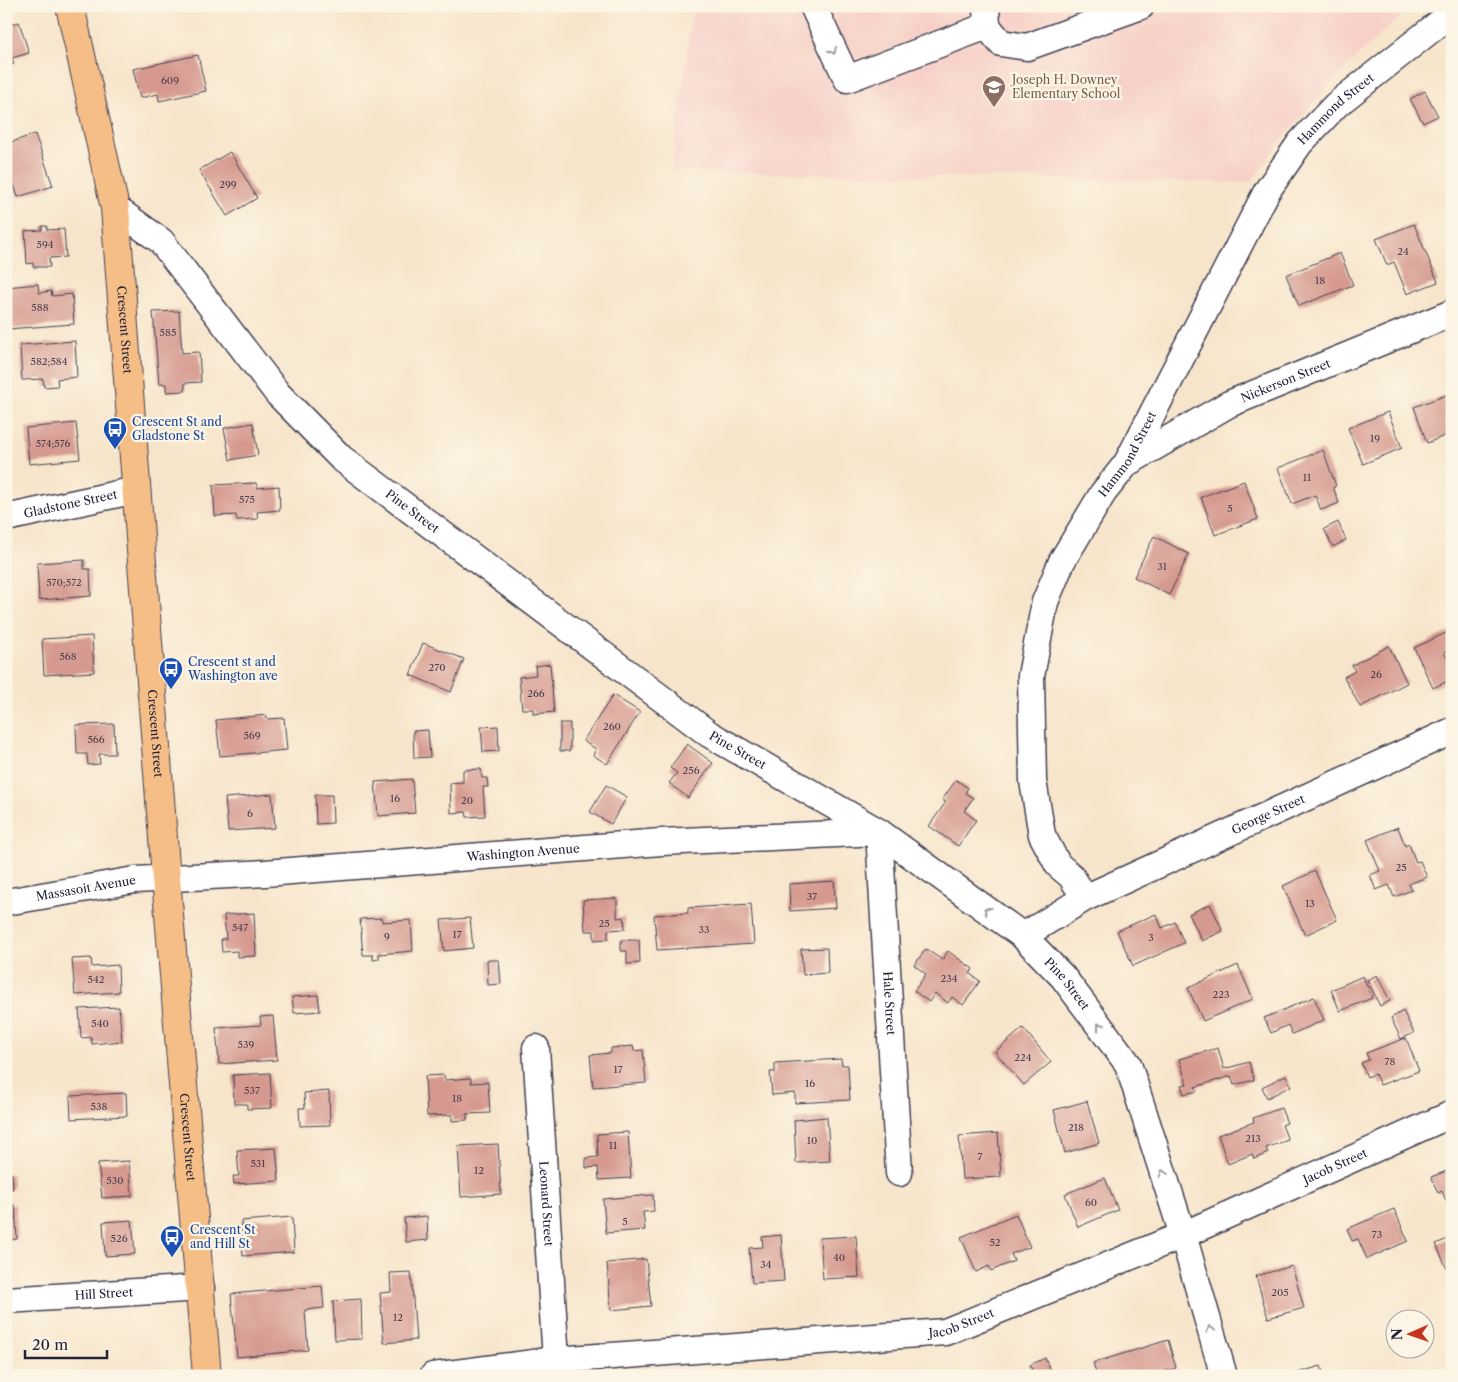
<svg xmlns="http://www.w3.org/2000/svg" width="1458" height="1382" font-family="'Libre Caslon Text',serif">
<style>
.built{fill:#f7d1c8}
.building{fill:#d5998f}
.lines{fill:none;stroke-linecap:round;stroke-linejoin:round}
.minor-casing{stroke:#423f51;stroke-width:29}
.major-casing{stroke:#423f51;stroke-width:30}
.minor{stroke:#fff;stroke-width:26}
.major{stroke:#f6be87;stroke-width:28}
.oneway{stroke:#9c9ca7}
.labels{text-anchor:middle;stroke-width:4.5;stroke-linejoin:round;paint-order:stroke}
.number-label{font-size:10px;fill:#4f4050}
.education-label{font-size:12px;fill:#785e54;stroke:#fcf5e5;text-anchor:start}
.street-label{font-size:12px;fill:#22223b;stroke:#fcf5e5}
.transit-label{font-size:12px;fill:#164399;stroke:#fcf5e5;text-anchor:start}
</style>
<rect width="100%" height="100%" fill="#fcf5e5"/>
<filter id="ink" filterUnits="userSpaceOnUse"><feTurbulence type="fractalNoise" baseFrequency=".02" numOctaves="2"/><feDisplacementMap in="SourceGraphic" scale="10" xChannelSelector="R" yChannelSelector="G"/><feConvolveMatrix kernelMatrix="1 2 1 2 8 2 1 2 1" color-interpolation-filters="sRGB"/></filter>
<filter id="wash" filterUnits="userSpaceOnUse"><feTurbulence type="fractalNoise" baseFrequency=".0096" numOctaves="4" result="noise"/><feDisplacementMap in="SourceGraphic" scale="20" xChannelSelector="R" yChannelSelector="G"/><feGaussianBlur stdDeviation="1.12" result="paint"/><feColorMatrix in="noise" values="0 0 0 0 0 0 0 0 0 0 0 0 0 0 0 0 0 1.4 0 .05"/><feComposite in="paint" operator="in"/></filter>
<g filter="url(#wash)">
<rect width="100%" height="100%" fill="#f7e5cb"/>
<path class="built" d="M693 6H1413L1375 39 1330 84 1288 132 1250 183 672 171Z"/>
<g id="blocks">
<path class="building" d="M323 6H348V8L323 10Z
M19 22 29 53 12 58 14 64 6 66V26Z
M198 55 206 91 159 101 158 94 140 98 133 69Z
M1425 91 1438 116 1423 123 1410 99Z
M35 134 53 186 18 197 11 176 6 178V144Z
M230 152 257 198 227 216 199 170Z
M1414 224 1438 282 1407 294 1394 262 1387 265 1376 239Z
M42 226H47V230L64 229 66 257 49 258 50 267H33V263L27 264 25 231 42 230Z
M1340 253 1353 285 1299 306 1286 275Z
M38 284 39 293 51 291 52 296 72 294 74 324 7 329 6 287Z
M179 311 182 353 199 352 201 382 185 383V391L166 392V384H159L153 312Z
M75 341 77 377 57 379 58 386 44 387 43 379 22 380 20 345Z
M1452 393V433L1427 443 1414 407Z
M1388 412 1402 448 1363 464 1348 428Z
M76 423 80 459 29 464 26 428Z
M253 423 258 455 230 460 224 428Z
M1323 450 1336 486 1333 487 1339 503 1321 510 1315 495 1292 504 1278 468Z
M1244 481 1258 519 1215 535 1201 497Z
M256 483 257 488 279 486 280 510 257 512 258 519 237 520 236 515 215 516 213 485Z
M1338 522 1346 540 1333 547 1324 529Z
M1154 536 1189 554 1169 595 1134 577Z
M84 560V569H90L91 596 39 600 37 563Z
M1452 630V649L1444 652 1452 668V679L1433 688 1414 648Z
M92 636 94 672 44 675 42 639Z
M423 643 464 659 451 692 410 675Z
M1389 646 1407 683 1360 707 1344 677 1355 671 1352 665Z
M550 664 554 712 533 714V709H522L519 677 536 675 535 666Z
M613 695 640 712 607 764 593 755 596 749 583 741Z
M266 715 267 719 284 718 287 750 220 756 216 720Z
M560 723H570V751H560Z
M114 724 115 754H99L100 764 88 765 87 754H77L76 725Z
M498 726 499 751 483 752 481 727Z
M428 730 430 757 414 758 413 731Z
M687 744 713 763 688 798 669 783 677 773 670 768Z
M481 769 482 778H487L488 787H483L485 816 467 817 466 812 451 813 450 783 463 782V770Z
M412 779 415 813 378 816 375 782Z
M956 780 968 788 965 793 973 798 964 811 976 820 958 846 929 826 946 802 942 800Z
M606 785 627 797 611 824 590 812Z
M272 794 275 828 228 831 225 798Z
M315 795H332L333 823 316 824Z
M1398 827 1405 846 1409 844 1416 862 1420 861 1427 877 1409 884 1412 890 1394 897 1389 885 1376 890 1370 875 1380 871 1367 840Z
M1315 871 1337 920 1305 935 1283 886Z
M834 881 836 908 790 911 789 884Z
M617 898V918L624 917 625 929 608 930V939L594 940V931H585L583 900Z
M751 904 754 944 657 950 654 915 688 913V908Z
M1210 904 1223 931 1202 941 1189 914Z
M254 913 256 956 237 957V951L222 952 221 939H226L224 915Z
M1156 914 1162 928 1175 922 1184 943 1133 966 1117 931Z
M382 918V922L411 920 413 951 379 954V959L373 960V955H363L360 919Z
M470 918 473 948 444 951 441 920Z
M621 940H639L640 963 627 964V951H621Z
M827 948 828 973 803 975 801 949Z
M926 949 942 960 948 951 973 969 970 974 980 981 963 1005 952 997 948 1003 935 993 929 1002 914 991 926 974 914 965Z
M91 958 92 967 118 965 119 992 75 995 72 959Z
M487 960H499L501 984 488 985Z
M1238 965 1253 999 1203 1021 1188 988Z
M1377 975 1390 1001 1380 1006 1367 980Z
M1363 976 1372 998 1340 1011 1331 990Z
M318 995 320 1011 294 1013 292 997Z
M1314 997 1324 1020 1292 1034 1288 1025 1271 1033 1264 1018Z
M119 1007 122 1041 92 1044 91 1037 81 1038 79 1009Z
M1403 1011 1414 1033 1401 1039 1391 1018Z
M273 1016 277 1060 219 1064 216 1028 261 1025 260 1017Z
M1023 1028 1051 1062 1024 1085 995 1052Z
M6 1033H9L11 1061H6Z
M1406 1038 1419 1071 1380 1085 1375 1074 1367 1077 1361 1063 1369 1060 1366 1053Z
M633 1046 634 1051 643 1050 646 1083 593 1087 590 1055 611 1053V1048Z
M1218 1048 1224 1069 1249 1062 1254 1080 1234 1085 1231 1076 1195 1087 1197 1091 1184 1094 1181 1085 1187 1084 1179 1059Z
M841 1059 842 1065H848L850 1100 795 1103V1093L772 1095 770 1072H775V1063Z
M270 1073 272 1108 247 1109V1104H234L233 1075Z
M444 1075 445 1080 471 1078V1083L488 1082 490 1113 467 1114V1120L452 1121V1115L427 1116 425 1076Z
M1286 1075 1291 1086 1267 1098 1262 1087Z
M329 1091 330 1125 300 1126 299 1108H305L304 1093Z
M126 1093 127 1116 71 1119 70 1096Z
M1087 1101 1099 1143 1065 1153 1054 1110Z
M1281 1108 1287 1123 1282 1125 1288 1140 1266 1148 1268 1153 1254 1159 1252 1154 1228 1164 1218 1135 1254 1122 1253 1118Z
M827 1117 830 1161 796 1163 794 1120Z
M628 1132 631 1178 599 1180 598 1167 586 1168V1158L598 1157 597 1134Z
M998 1133 1001 1177 962 1179 959 1136Z
M498 1144 501 1194 461 1197 458 1146Z
M276 1148 279 1181 234 1184 233 1176H239L237 1150Z
M129 1161 132 1196 102 1198 98 1163Z
M1452 1169V1215L1442 1191 1438 1193 1431 1177Z
M6 1174H12L13 1189H6Z
M1105 1178 1118 1210 1078 1227 1065 1194Z
M653 1195 654 1211 643 1212 645 1230 606 1233 603 1199Z
M6 1205H15L17 1239 6 1240Z
M1394 1209 1408 1241 1367 1259 1358 1239 1352 1241 1347 1229Z
M1016 1214 1030 1247 1011 1254 1014 1261 991 1271 989 1266 976 1272 961 1237Z
M427 1216 428 1240 406 1242 404 1218Z
M292 1217 294 1252 243 1256 241 1221Z
M132 1220 135 1254 105 1256 103 1222Z
M781 1235 784 1281 752 1283 749 1248 763 1247 762 1237Z
M856 1236 859 1277 823 1279 820 1238Z
M1452 1237V1267L1447 1269 1436 1244Z
M646 1259 651 1306 611 1310 607 1263Z
M1292 1266 1304 1308 1268 1318 1256 1276Z
M411 1272 416 1340 384 1343 380 1293 391 1292 390 1273Z
M322 1286 324 1308 305 1310 308 1350 237 1357 231 1294Z
M361 1299 362 1339 335 1340 333 1301Z
M1168 1340 1176 1368 1151 1376H1097L1093 1363Z
M1045 1358 1053 1376H1035L1030 1365Z
M1321 1366 1324 1376H1290V1375Z
M132 1371V1376H112V1372Z"/>
</g>
</g>
<g filter="url(#ink)">
<use href="#blocks" fill-opacity="0" stroke="#423f51" stroke-width="1"/>
<g class="lines">
<g class="minor-casing">
<g id="minor">
<path d="M813 6 847 79 987 26"/>
<path d="M986 6 987 26 1001 43 1027 47 1141 6"/>
<path id="s1" d="M115 208 161 241 278 394 341 458 709 734 879 832 1023 936 1063 977 1128 1064 1183 1235 1224 1376"/>
<path id="s2" d="M1127 463 1229 404 1452 313"/>
<path id="s3" d="M6 518 136 490"/>
<path id="s4" d="M1085 898 1071 876 1058 865 1042 835 1033 781 1031 676 1045 602 1062 561 1103 493 1127 463 1267 191 1300 143 1336 105 1452 13"/>
<path id="s5" d="M6 902 135 880 265 873 661 842 879 832 899 1173"/>
<path id="s6" d="M1023 936 1085 898 1452 731"/>
<path id="s7" d="M536 1048 556 1360"/>
<path id="s8" d="M6 1300 201 1288"/>
<path id="s9" d="M433 1376 556 1360 945 1332 1183 1235 1452 1114"/>
</g>
</g>
<g class="major-casing">
<g id="major">
<path id="s10" d="M70 6 115 208 166 878 207 1376"/>
</g>
</g>
<use href="#minor" class="minor"/>
<use href="#major" class="major"/>
</g>
<defs><path id="oneway-chevron" d="M-2-3.5L2.5 0L-2 3.5" fill="none" stroke-width="1.6" stroke-linecap="round" stroke-linejoin="round" transform="scale(1.25)"/></defs>
<g class="oneway">
<use href="#oneway-chevron" transform="translate(833 51) rotate(65)"/>
<use href="#oneway-chevron" transform="translate(987 910) rotate(-144)"/>
<use href="#oneway-chevron" transform="translate(1100 1026) rotate(-127)"/>
<use href="#oneway-chevron" transform="translate(1163 1173) rotate(-108)"/>
<use href="#oneway-chevron" transform="translate(1210 1329) rotate(-106)"/>
</g>
</g>
<defs>
<g id="school-pin" transform="scale(1.25)"><path d="M0 17L-7.5 6A9.5 9.5 0 1 1 7.5 6Z" fill="#8d6e63" stroke="#fcf5e5"/><path d="M0-5L7-2L0 1L-7-2ZM-4 1L0 2.5L4 1V4Q0 6-4 4Z" fill="#fff"/></g>
<g id="bus-pin" transform="scale(1.25)"><path d="M0 17L-7.5 6A9.5 9.5 0 1 1 7.5 6Z" fill="#1a4fb4" stroke="#fcf5e5"/><path d="M-5-6H5V4H4V6H2V4H-2V6H-4V4H-5ZM-3.5-4V0h7V-4ZM-3.5 1.2v1.5H-2V1.2ZM2 1.2v1.5H3.5V1.2Z" fill="#fff"/></g>
</defs>
<g fill-rule="evenodd">
<use href="#school-pin" x="994" y="87"/>
<use href="#bus-pin" x="115" y="429"/>
<use href="#bus-pin" x="171" y="669"/>
<use href="#bus-pin" x="172" y="1237"/>
</g>
<g class="labels">
<g class="number-label">
<text x="170" y="84">609</text>
<text x="228" y="188">299</text>
<text x="45" y="248">594</text>
<text x="1403" y="255">24</text>
<text x="1320" y="284">18</text>
<text x="40" y="311">588</text>
<text x="168" y="336">585</text>
<text x="49" y="365">582;584</text>
<text x="1375" y="442">19</text>
<text x="53" y="447">574;576</text>
<text x="1307" y="481">11</text>
<text x="247" y="503">575</text>
<text x="1230" y="512">5</text>
<text x="1162" y="570">31</text>
<text x="64" y="586">570;572</text>
<text x="68" y="660">568</text>
<text x="437" y="671">270</text>
<text x="1376" y="678">26</text>
<text x="536" y="697">266</text>
<text x="612" y="730">260</text>
<text x="252" y="739">569</text>
<text x="96" y="743">566</text>
<text x="691" y="774">256</text>
<text x="395" y="802">16</text>
<text x="467" y="804">20</text>
<text x="250" y="817">6</text>
<text x="1401" y="871">25</text>
<text x="812" y="900">37</text>
<text x="1310" y="907">13</text>
<text x="604" y="927">25</text>
<text x="240" y="931">547</text>
<text x="704" y="933">33</text>
<text x="457" y="938">17</text>
<text x="387" y="940">9</text>
<text x="1151" y="941">3</text>
<text x="949" y="982">234</text>
<text x="96" y="983">542</text>
<text x="1221" y="998">223</text>
<text x="100" y="1027">540</text>
<text x="246" y="1048">539</text>
<text x="1023" y="1061">224</text>
<text x="1390" y="1065">78</text>
<text x="618" y="1073">17</text>
<text x="810" y="1087">16</text>
<text x="252" y="1094">537</text>
<text x="457" y="1102">18</text>
<text x="99" y="1110">538</text>
<text x="1076" y="1131">218</text>
<text x="1253" y="1142">213</text>
<text x="812" y="1144">10</text>
<text x="613" y="1149">11</text>
<text x="980" y="1160">7</text>
<text x="258" y="1167">531</text>
<text x="479" y="1174">12</text>
<text x="115" y="1184">530</text>
<text x="1091" y="1206">60</text>
<text x="625" y="1225">5</text>
<text x="1377" y="1238">73</text>
<text x="119" y="1242">526</text>
<text x="995" y="1246">52</text>
<text x="839" y="1261">40</text>
<text x="766" y="1268">34</text>
<text x="1280" y="1296">205</text>
<text x="398" y="1321">12</text>
</g>
<g class="education-label">
<text x="1012" y="84">Joseph H. Downey<tspan x="1012" dy="14">Elementary School</tspan></text>
</g>
<g class="street-label">
<text dy="4" stroke="none"><textPath href="#s4" startOffset="888">Hammond Street</textPath></text>
<text dy="4" stroke="none"><textPath href="#s10" startOffset="329">Crescent Street</textPath></text>
<text dy="4" stroke="none"><textPath href="#s2" startOffset="179">Nickerson Street</textPath></text>
<text dy="4" stroke="none"><textPath href="#s4" startOffset="482">Hammond Street</textPath></text>
<text dy="4" stroke="none"><textPath href="#s3" startOffset="66">Gladstone Street</textPath></text>
<text dy="4" stroke="none"><textPath href="#s1" startOffset="428">Pine Street</textPath></text>
<text dy="4" stroke="none"><textPath href="#s10" startOffset="734">Crescent Street</textPath></text>
<text dy="4" stroke="none"><textPath href="#s1" startOffset="832">Pine Street</textPath></text>
<text dy="4" stroke="none"><textPath href="#s6" startOffset="274">George Street</textPath></text>
<text dy="4" stroke="none"><textPath href="#s5" startOffset="520">Washington Avenue</textPath></text>
<text dy="4" stroke="none"><textPath href="#s5" startOffset="81">Massasoit Avenue</textPath></text>
<text dy="4" stroke="none"><textPath href="#s1" startOffset="1238">Pine Street</textPath></text>
<text dy="4" stroke="none"><textPath href="#s5" startOffset="1048">Hale Street</textPath></text>
<text dy="4" stroke="none"><textPath href="#s10" startOffset="1139">Crescent Street</textPath></text>
<text dy="4" stroke="none"><textPath href="#s9" startOffset="938">Jacob Street</textPath></text>
<text dy="4" stroke="none"><textPath href="#s7" startOffset="156">Leonard Street</textPath></text>
<text dy="4" stroke="none"><textPath href="#s8" startOffset="98">Hill Street</textPath></text>
<text dy="4" stroke="none"><textPath href="#s9" startOffset="532">Jacob Street</textPath></text>
</g>
<g class="transit-label">
<text x="132" y="426">Crescent St and<tspan x="132" dy="14">Gladstone St</tspan></text>
<text x="188" y="666">Crescent st and<tspan x="188" dy="14">Washington ave</tspan></text>
<text x="190" y="1234">Crescent St<tspan x="190" dy="14">and Hill St</tspan></text>
</g>
</g>
<rect width="1458" height="1382" fill="none" stroke="#fcf5e5" stroke-width="25"/>
<g transform="translate(1410 1334) rotate(268)"><circle r="24" fill="#fcf5e5" stroke="#a5a1a1"/>
<path d="M0-4L9 19L0 12L-9 19Z" fill="#c8321e"/>
<text y="-8" font-size="14" font-weight="bold" text-anchor="middle" fill="#22223b">N</text>
</g>
<path d="M25 1350v8h82v-8" fill="none" stroke="#22223b" stroke-width="2.5"/>
<text x="32" y="1350" font-size="15" fill="#22223b" stroke="#fcf5e5" stroke-width="4" paint-order="stroke">20 m</text>
</svg>
